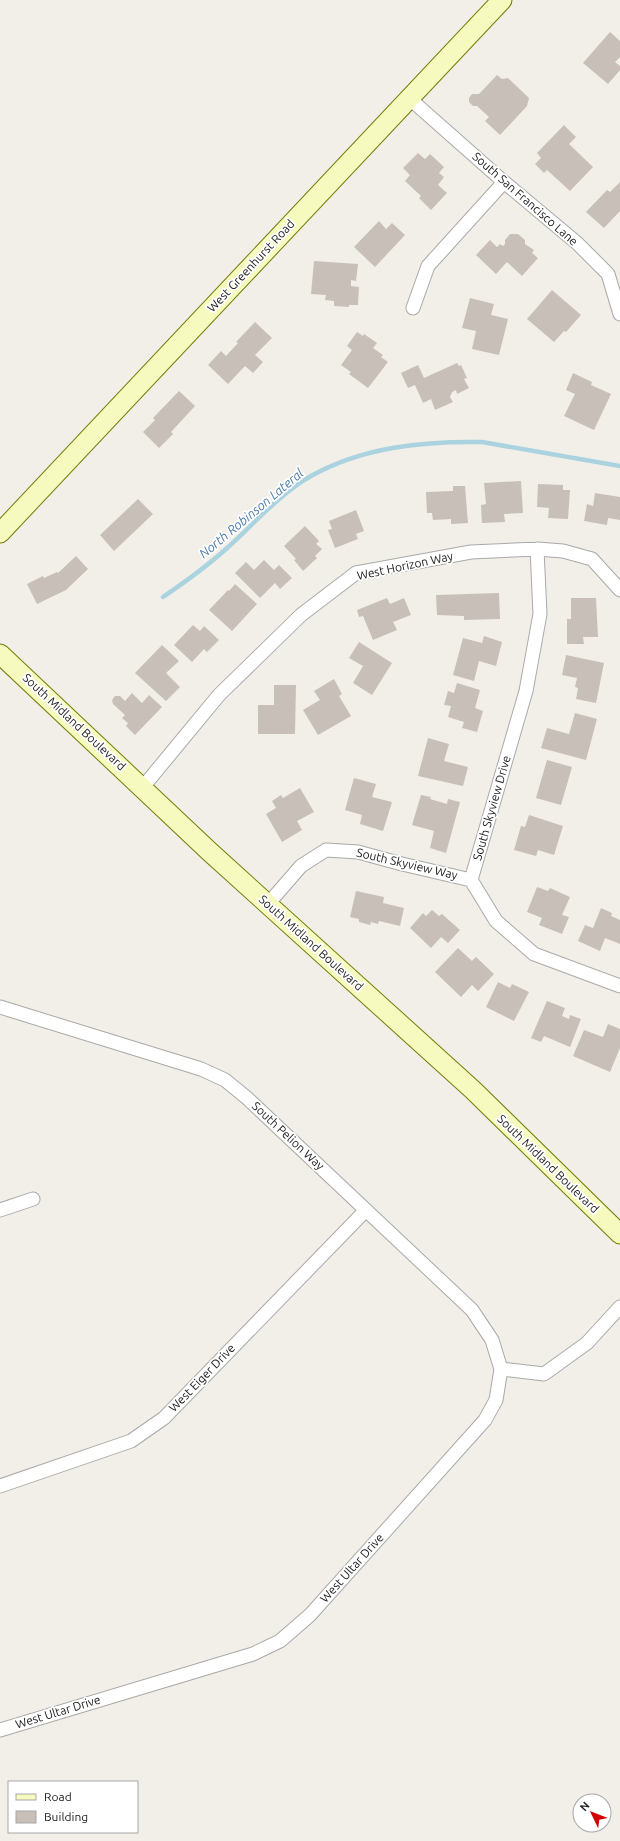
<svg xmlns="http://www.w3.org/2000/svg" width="620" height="1841" font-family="Ubuntu,sans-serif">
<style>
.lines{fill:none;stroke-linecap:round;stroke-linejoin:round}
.stream{stroke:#aad3df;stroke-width:4.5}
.building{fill:#c7bfb8}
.street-casing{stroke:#a9a9a9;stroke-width:15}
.secondary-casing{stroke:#707d05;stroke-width:21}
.street{stroke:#fff;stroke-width:13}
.secondary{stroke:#f7fabf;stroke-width:19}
.labels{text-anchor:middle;stroke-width:3.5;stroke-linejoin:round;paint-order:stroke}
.street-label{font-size:12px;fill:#222;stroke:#fff}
.water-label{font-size:13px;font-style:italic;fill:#4a7aab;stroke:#fff}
</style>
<rect width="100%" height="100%" fill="#f2efe9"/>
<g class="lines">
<path class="stream" d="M163 597C185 582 206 567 226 549 253 525 279 494 311 476 363 447 423 441 482 442L620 466"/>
</g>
<path class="building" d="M610 32 620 41V57L615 62 620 66V70L608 84 583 63Z
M497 75 502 79 508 78 529 98 527 106 500 135 485 121 489 117 477 106H473L469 102V98L472 94H479Z
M564 125 576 137 569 144 593 167 570 191 547 170 544 173 535 164 541 158 537 153Z
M418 153 425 159 430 154 444 167 439 173 444 177 438 185 447 193 431 210 419 198 421 196 405 181 410 175 403 168Z
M620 182V211L604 228 586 212 607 190 610 192Z
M379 221 386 229 392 223 405 235 375 267 354 247Z
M510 234H518L525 240V244L534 250 532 253 538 258 522 276 507 262 496 274 476 255 490 240 497 247 500 244 503 246 505 244V240Z
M314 261 358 264 356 281 351 280V286L359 287 358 305H349V307L334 306V301L325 300 326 295 311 294Z
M552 290 581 315 566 332 564 331 554 342 527 319Z
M470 298 494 304 491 315 508 319 499 355 472 349 476 331 462 328Z
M255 322 272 338 255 355 263 362 253 373 245 366 228 384 208 365 221 351 226 356 238 343 236 342Z
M357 332 363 336 364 334 377 343 373 348 383 355 381 357 388 362 368 388 349 374 351 372 341 365 352 350 347 346Z
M457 363 459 366 461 365 467 378 464 379 469 388 457 394 456 390 452 392 450 397 453 402 435 410 431 399 423 403 415 385 408 388 401 373 418 365 424 378Z
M573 373 592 382 591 385 611 394 594 430 564 416 575 394 566 390Z
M179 391 195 406 171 432 173 434 159 448 143 432 155 420 153 418Z
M521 481 523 513 504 514 505 522 482 523 481 505 486 504 484 483Z
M538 484 563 485V490H570L568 519 548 518 549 508 537 507Z
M453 486H465L468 523 451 524V519L433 520 432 513H427L426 492 453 491Z
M595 493 620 497V520L608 518 607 525 584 521 587 504 593 506Z
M138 499 153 514 114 551 100 535Z
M356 510 364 531 356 534 358 539 335 548 328 530 332 529 329 521Z
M305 526 319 541 316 544 322 549 315 556 317 558 303 571 294 560 296 559 284 546Z
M76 556 88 569 66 590 37 604 27 584 43 576 44 578 57 572 58 573Z
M264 560 274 570 279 565 292 578 280 589 275 583 260 598 235 573 246 562 254 570Z
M235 584 257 604 232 631 209 610 228 590 229 591Z
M499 593 500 619 464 620V616L437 615 436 595Z
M387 598 390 604 404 598 411 615 393 622 397 630 373 640 363 616 359 617 357 610Z
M571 598H596L598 637H583L584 644H567V619H571Z
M193 625 200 631 204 626 219 640 207 652 204 649 192 662 174 645Z
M484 636 502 642 496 666 479 661 474 681 453 675 463 638 482 643Z
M359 642 392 663 372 695 353 683 363 666 349 658Z
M162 645 179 661 166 673 180 687 166 701 135 673Z
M566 655 604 663 596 703 576 699 578 688 575 687 577 678 562 675Z
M334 679 342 694 339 696 351 716 318 735 303 710 320 700 314 691Z
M457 683 480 690 475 708 483 711 477 732 462 728 464 722 448 717 451 706 444 705 448 691 454 693Z
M274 685H296L295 734H258V705H274Z
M132 693 142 703 149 695 162 707 135 735 126 726 128 723 122 718 125 715 113 704 112 700 115 696H120L125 701Z
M575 713 597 719 586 760 541 748 547 728 569 734Z
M428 738 449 744 444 761 468 767 463 786 418 776Z
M547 760 572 767 561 805 536 798Z
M354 778 376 784 372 797 392 802 383 831 360 824 362 815 345 810Z
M300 788 314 812 297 821 302 830 282 842 266 814 276 808 272 801 281 795 283 798Z
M421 795 431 797 430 799 447 804 448 799 460 802 446 853 430 848 434 831 412 825Z
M529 815 563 826 554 855 538 850 536 856 514 850 521 826 525 827Z
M537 887 548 891 550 888 570 897 562 915 569 917 562 934 539 925 542 918 527 912Z
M356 891 384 897 383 903 404 908 400 926 379 921 378 924 371 922 370 925 359 922V919L350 917Z
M601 908 612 913 611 916 620 920V944L605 938 600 951 578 941 585 925 593 928Z
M432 910 439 916 442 914 460 930 448 943 441 937 431 948 410 928 423 913 426 916Z
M458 948 472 961 476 957 494 974 478 991 472 985 461 997 435 972Z
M498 982 510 988 512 984 529 992 514 1021 486 1007Z
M547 1001 565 1008 562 1016 569 1019 570 1015 581 1019 570 1047 544 1036 541 1042 531 1038Z
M608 1024 620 1029V1048L610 1072 573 1056 584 1030 603 1037Z"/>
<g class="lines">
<g class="street-casing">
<path id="street" d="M409 98 504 182 577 243 608 274 620 314
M413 308 428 266 504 182
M537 549 540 614 526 691 471 880 496 921 534 954 620 986
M143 787 219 695 301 615 356 573 471 552 537 549 563 551 592 559 620 590
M268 904 301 866 326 850 358 852 402 864 471 880
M0 1007 201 1069 225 1080 247 1098 472 1310 492 1340 501 1369 496 1400 485 1420 310 1615 280 1641 253 1654 0 1730
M0 1210 33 1199
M501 1369 544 1374 587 1343 620 1307
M0 1486 131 1441 164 1418 366 1210"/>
</g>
<g class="secondary-casing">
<path id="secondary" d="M0 533 502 0
M0 654 210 852 473 1090 620 1234"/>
</g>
<use href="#street" class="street"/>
<use href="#secondary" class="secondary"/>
</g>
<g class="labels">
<g class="street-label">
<text transform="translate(525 199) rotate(41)" y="4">South San Francisco Lane</text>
<text transform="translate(251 266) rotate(-47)" y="4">West Greenhurst Road</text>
<text transform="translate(405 566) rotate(-12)" y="4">West Horizon Way</text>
<text transform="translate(74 722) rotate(43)" y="4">South Midland Boulevard</text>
<text transform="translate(492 808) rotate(-74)" y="4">South Skyview Drive</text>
<text transform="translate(407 864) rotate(13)" y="4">South Skyview Way</text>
<text transform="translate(311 943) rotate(42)" y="4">South Midland Boulevard</text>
<text transform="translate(288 1136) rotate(43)" y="4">South Pelion Way</text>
<text transform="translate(548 1164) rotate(44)" y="4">South Midland Boulevard</text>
<text transform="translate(202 1378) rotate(-46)" y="4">West Eiger Drive</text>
<text transform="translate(352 1568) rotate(-48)" y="4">West Ultar Drive</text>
<text transform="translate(58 1712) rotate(-17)" y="4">West Ultar Drive</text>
</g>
<g class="water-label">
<text transform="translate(251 513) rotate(-40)" y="5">North Robinson Lateral</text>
</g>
</g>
<rect x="8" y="1781" width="130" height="52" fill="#ffffff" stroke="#a7a7a7"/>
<rect x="16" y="1794" width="20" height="6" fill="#f7fabf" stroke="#a7a7a7"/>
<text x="44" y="1801" font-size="12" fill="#222222">Road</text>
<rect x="16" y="1811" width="20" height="12" fill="#c7bfb8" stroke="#a7a7a7"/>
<text x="44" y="1821" font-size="12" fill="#222222">Building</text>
<g transform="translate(592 1813) rotate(313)"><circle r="19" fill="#ffffff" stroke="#a7a7a7"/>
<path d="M0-3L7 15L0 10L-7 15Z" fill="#d40000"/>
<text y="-6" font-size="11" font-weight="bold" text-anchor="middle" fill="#222222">N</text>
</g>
</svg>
